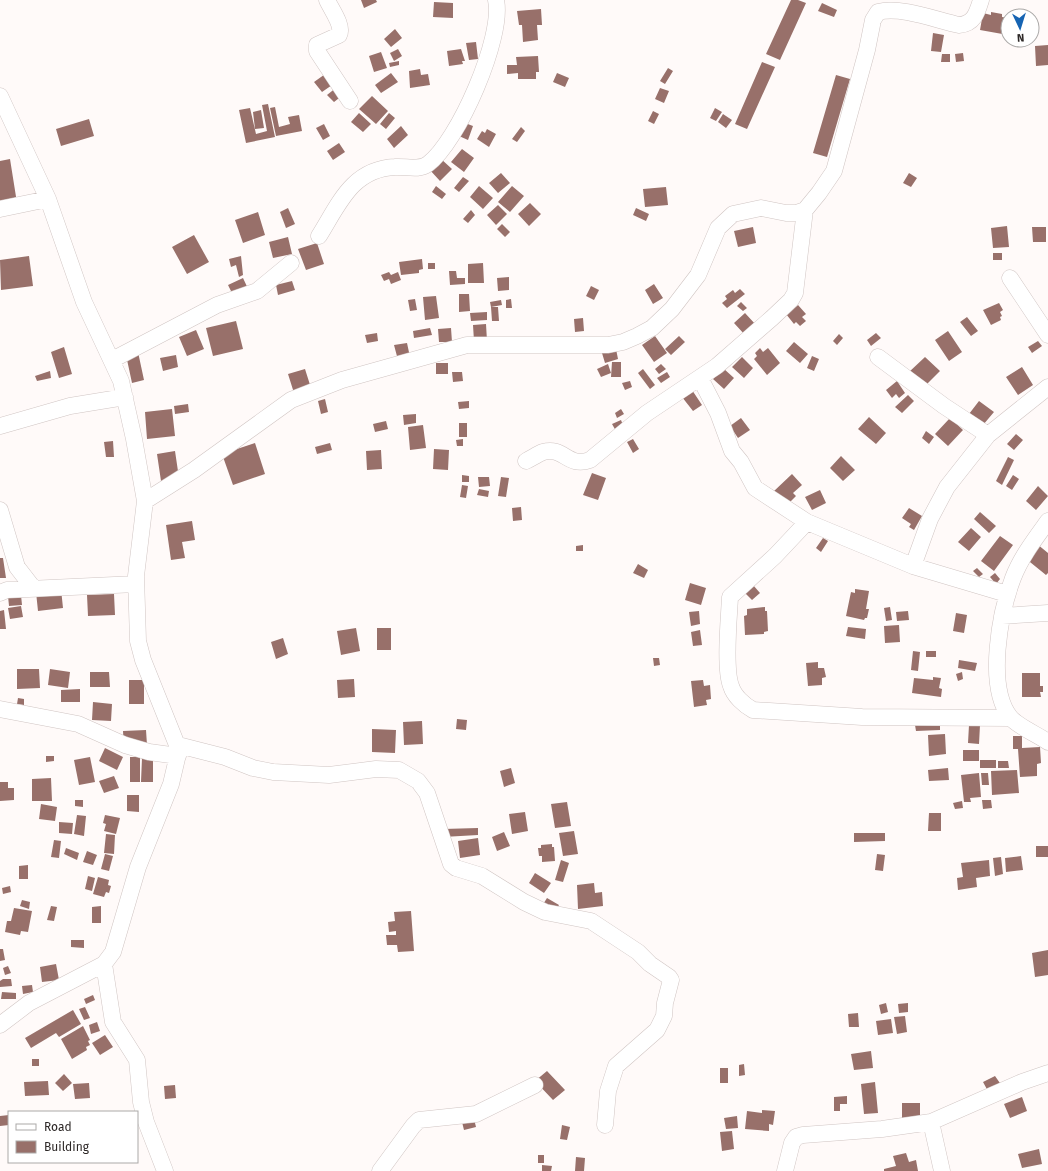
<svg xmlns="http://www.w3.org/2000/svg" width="1048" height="1171" font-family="'Fira Sans',sans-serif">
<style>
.building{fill:#98706a}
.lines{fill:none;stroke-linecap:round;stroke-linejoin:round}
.minor-casing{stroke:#d0c5c3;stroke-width:17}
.minor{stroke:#fff;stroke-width:16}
</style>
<rect width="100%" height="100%" fill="#fffaf9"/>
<path class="building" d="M361 0H376L377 2 364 8Z
M791 0H798L806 3 780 60 766 54Z
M434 2 453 3V18L433 17Z
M822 3 837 10 834 17 818 11Z
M541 9 542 25H537L538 40 523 42 522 25H519L517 11Z
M991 12 1002 14V17L1008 18V35L980 30 983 13 991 15Z
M395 29 402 38 391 47 384 39Z
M933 33 944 35 941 52 931 51Z
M476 42 478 59 469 60 466 43Z
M1048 45V65L1036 66 1035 46Z
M398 49 402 56 394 61 390 53Z
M461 49 465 61H462L463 64 449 66 447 51Z
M381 52 387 68 374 72 369 56Z
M963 53 964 61 956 62 955 54Z
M942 54H950V62H941Z
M538 56 539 72H536V79H518V73L507 74V65H517L516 57Z
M399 61V65L390 67 389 63Z
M762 62 775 67 747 129 735 124Z
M668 68 673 71 665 84 660 81Z
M420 69 421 75 428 74 430 85 410 88 409 71Z
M328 72 335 83 322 92 314 82Z
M391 73 398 82 381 93 375 85Z
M557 73 569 78 565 87 553 82Z
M836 75 850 79 827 157 813 153Z
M337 87 343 95 334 102 327 95Z
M660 88 669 91 664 103 655 99Z
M372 96 388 111 376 124 359 109Z
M268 104 275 137 246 143 239 110 250 108 256 134 267 131 262 105Z
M275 107 279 127 290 124 288 117 299 115 302 131 276 136 270 108Z
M715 108 722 112 716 121 710 118Z
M261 110 264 128 255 129 253 112Z
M653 111 659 114 654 124 648 121Z
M359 113 371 124 363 132 351 122Z
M389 113 395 118 386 129 380 124Z
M723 114 732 120 726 128 718 122Z
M89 119 94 136 61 146 56 129Z
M465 123 473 126 468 140 459 136Z
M324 124 330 136 323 140 316 128Z
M401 126 408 135 394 148 387 139Z
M521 127 525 131 517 142 512 139Z
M487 129 496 134 489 147 477 139 482 131 485 133Z
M339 143 345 152 333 160 327 151Z
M462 149 474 158 464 172 451 162Z
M440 158 452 169 440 181 429 169Z
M10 159 17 203 0 205V161Z
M501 173 510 183 498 193 489 183Z
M909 173 917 178 911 187 903 183Z
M463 177 469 181 459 192 454 188Z
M436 186 446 194 442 199 432 192Z
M479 186 493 198 483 209 470 197Z
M512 186 524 196 510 212 498 202Z
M666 187 668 205 645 207 643 189Z
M530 203 541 214 529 226 518 214Z
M498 205 507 214 496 225 487 215Z
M288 208 295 224 286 228 280 212Z
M636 208 649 214 646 221 633 215Z
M471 210 475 215 468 223 463 219Z
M258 212 265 235 243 243 235 220Z
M502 224 510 232 505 237 497 229Z
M1007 226 1009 247 993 248 991 228Z
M753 227 756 243 738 247 734 231Z
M1032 227H1046V242H1033Z
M194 235 209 262 187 274 172 247Z
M288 237 292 254 273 258 269 242Z
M317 243 324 264 306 270 298 249Z
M993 253H1002V260H993Z
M29 256 33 286 1 290 0 260Z
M241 256 243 275 239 277 236 265 231 267 229 259Z
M422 259 423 269 419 270V273L401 275 399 262Z
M428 263H435V269H428Z
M483 263 484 283H468V264Z
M449 271H456L457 278H465V284L450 285Z
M389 272 391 275 398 272 401 280 391 284 389 279 384 281 381 275Z
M509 277V290L498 291 497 278Z
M243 278 250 293 235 299 228 285Z
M292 281 295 290 278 295 276 285Z
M654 284 663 298 653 304 645 290Z
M591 286 599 290 594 300 586 296Z
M740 289 745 294 727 308 722 303 727 299 725 296 733 290 735 293Z
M459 294H469L470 311 459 312Z
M436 296 439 318 425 320 423 297Z
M415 299 417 310 410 311 408 300Z
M511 299 512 308H506V300Z
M501 300 502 305 491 307 490 302Z
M741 302 747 308 743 311 737 306Z
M999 303 1003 310 1000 312 1002 316 1000 317 1001 320 991 325 983 310Z
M798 305 806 314 802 317 806 321 800 326 796 322 794 324 786 314Z
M491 307H498L499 321H492Z
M487 312V320L471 321 470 313Z
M745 313 756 325 745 335 734 323Z
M967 317 978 331 971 336 960 322Z
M583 318 584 331 575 332 574 319Z
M236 321 243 349 213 356 206 328Z
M486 324 487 341H474L473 325Z
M430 328 432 335 414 338 413 331Z
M451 328 452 342H439L438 329Z
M196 330 204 349 187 356 179 337Z
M948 331 962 352 949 361 935 340Z
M377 333 378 341 367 343 365 335Z
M876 333 881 338 871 346 867 340Z
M839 334 843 338 837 345 833 341Z
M655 336 667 353 654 362 642 345Z
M679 336 685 342 671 355 665 349Z
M1038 341 1042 346 1032 353 1028 347Z
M794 342 808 354 800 363 786 351Z
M407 343 410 357 398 360 394 345Z
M64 347 72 374 59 378 51 352Z
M760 348 763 352 768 348 780 363 767 375 754 359 757 356 755 353Z
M616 349 618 359 605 363 602 353Z
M138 352 144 380 132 383 126 355Z
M176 355 178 367 163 371 160 358Z
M812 356 819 359 814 371 807 368Z
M742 357 753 368 744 378 732 367Z
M925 357 940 371 923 388 908 373Z
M612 362H621V377H611Z
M436 363H448V374H436Z
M608 364 611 373 601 377 597 369Z
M661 364 666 369 659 374 655 369Z
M1022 367 1033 385 1018 395 1006 377Z
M723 368 734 378 724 389 713 379Z
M305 369 311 388 294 393 288 374Z
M643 369 655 385 650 389 638 373Z
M50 371 51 378 37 381 35 376Z
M452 372H462L463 381 453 382Z
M667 372 670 377 661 383 657 378Z
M630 381 632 387 625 390 622 383Z
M897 381 905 393 899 398 896 394 892 398 886 390Z
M692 390 702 405 693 411 682 397Z
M908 395 914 401 902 413 895 407Z
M325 399 328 412 321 414 318 401Z
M469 401V408L459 409 458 402Z
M979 401 994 412 983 425 969 414Z
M188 404 189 412 175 414 174 406Z
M172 409 175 436 147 439 145 412Z
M621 409 624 414 617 418 615 413Z
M416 414V423L404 425 403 415Z
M869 417 886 433 876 444 858 429Z
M741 418 750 430 738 438 730 426Z
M950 418 963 430 948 446 935 434Z
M621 420 624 428 616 431 612 424Z
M386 421 388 429 375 432 373 424Z
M459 423H467V437H459Z
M423 425 426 448 410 450 408 427Z
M926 431 934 437 929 444 922 438Z
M1016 434 1023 440 1014 450 1007 444Z
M463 439V446H457L456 440Z
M633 439 639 449 633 453 627 442Z
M113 441 114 457H106L104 442Z
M255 443 265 474 233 485 222 454Z
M330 443 332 450 317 454 315 447Z
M434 449 449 450 448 470 433 469Z
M381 450 382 469 367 470 366 451Z
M175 451 179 478 161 481 157 454Z
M841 456 855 470 843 481 830 468Z
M1008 457 1014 460 1002 485 996 481Z
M592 473 606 478 598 500 583 495Z
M792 474 802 485 793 493 796 496 789 503 773 492Z
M462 475 469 476V482H462Z
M1013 475 1019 479 1012 490 1006 486Z
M478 477H489L490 486 479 487Z
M501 477 509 478 506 497 498 496Z
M462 485 468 486 466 498 460 497Z
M1038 486 1048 496 1036 510 1026 501Z
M479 489 489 491 488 497 477 495Z
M820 490 826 503 812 510 805 497Z
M521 507 522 520 513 521 512 508Z
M909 508 922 516 914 530 909 527 911 524 902 518Z
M980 512 996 526 989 533 974 519Z
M192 521 195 540 182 542 185 558 171 560 166 525Z
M971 528 981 537 969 551 958 542Z
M1000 536 1013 545 994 571 981 561Z
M823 538 828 541 821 552 816 548Z
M1037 544 1048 553V573L1046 575 1025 558Z
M583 545V551H576V546Z
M0 558H3L6 578H0Z
M638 564 648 570 644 578 633 573Z
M977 568 983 574 979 577 973 571Z
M995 573 1000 579 996 584 990 577Z
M690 583 706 588 701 605 685 600Z
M753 585 760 593 752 600 744 592Z
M61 589 63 608 38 611 36 592Z
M855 589 869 591 866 609H869L867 618H865L864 620 846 616 851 592 855 593Z
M114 594 115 615 88 616 87 595Z
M21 595 22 605 9 606 8 596Z
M21 606 23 617 10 619 8 608Z
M765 607V611H767L768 631 764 632V634L745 635 744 616 747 615V609Z
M890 607 892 620 886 621 884 608Z
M4 610 6 629H0V611Z
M699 611 700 624 691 626 689 612Z
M908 611 909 620 897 621 896 612Z
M956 613 967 615 964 633 953 631Z
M899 625 900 642 885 643 884 626Z
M848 627 866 629 865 639 846 636Z
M356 628 360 651 341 655 337 631Z
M377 628H391V650H377Z
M700 630 702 645 693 646 691 632Z
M283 638 288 654 276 659 271 642Z
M913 651 920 652 918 671 911 670Z
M926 651H936V657H926Z
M653 658H659L660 665 654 666Z
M959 660 977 663 975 671 958 668Z
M818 662V668H824L826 677 822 678V685L808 686 806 663Z
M17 669H39L40 688 17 689Z
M50 669 70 672 68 688 48 685Z
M90 672H109L110 687H90Z
M962 672 963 679 958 681 956 674Z
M1022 673H1040V686H1043V692H1040L1041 697H1022Z
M933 677 941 678 939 688 942 689 941 697 912 693 914 678 933 680Z
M354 679 355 697 338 698 337 680Z
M129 680H144V704H129Z
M703 680 704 686 710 685 711 699 706 700 707 705 694 707 691 681Z
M80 689V702H61V690Z
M18 698 24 699V705L17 704Z
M93 702 112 704 111 721 92 720Z
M457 719 467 720 466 730 456 729Z
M422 721 423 744 404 745 403 722Z
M940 724V730L916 731 915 725Z
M969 725H980L979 744 968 743Z
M372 729 396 730 395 753 372 752Z
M146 730 147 745 124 747 123 731Z
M945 734 946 754 929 756 928 735Z
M1013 736H1022V748L1040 747 1041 763 1037 764V776L1020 777 1018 749H1013Z
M105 748 123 757 117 770 99 761Z
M963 750H979V761H963Z
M46 756H54V761L46 762Z
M90 757 95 782 79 785 74 760Z
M130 757H140V782H130Z
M142 758H153V782H141Z
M980 760H996V768H980Z
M998 761H1008L1009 768H998Z
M511 768 515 783 504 787 500 771Z
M948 768 949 780 929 781 928 770Z
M1017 770 1019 793 992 795 991 771Z
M979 773 981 797 970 798 971 802H964L961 775Z
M981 773H988L989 785H982Z
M114 776 119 788 104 793 99 781Z
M51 778 52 801H32V779Z
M0 782H8V788H14V800L0 801Z
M127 795H139V812L127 811Z
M75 800H83V807L75 806Z
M982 800H991L992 808 983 809Z
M962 801 963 808 955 809 953 803Z
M567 802 571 826 555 828 551 804Z
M41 804 57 807 55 821 39 819Z
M525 812 528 831 512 834 509 814Z
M929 813H941V831H928Z
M77 815 86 816 84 836 74 834Z
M105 815 120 818 116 834 104 831 106 824 103 823Z
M59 822 73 823 72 834 59 833Z
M478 828V835L443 837V829Z
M574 831 578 854 563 856 559 833Z
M504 832 510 846 497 851 492 837Z
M854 833H885V841L854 842Z
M106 834 115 835 114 854 104 853Z
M478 838 480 855 460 858 458 841Z
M54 840 61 841 59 858 51 857Z
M552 844V847H554L555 861 542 862V856H539L538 848H541V845Z
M1036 846H1048V857H1036Z
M66 848 79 853 77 860 64 854Z
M87 851 97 855 93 865 83 862Z
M105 854 113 856 109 871 101 869Z
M877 854 885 855 883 871 875 870Z
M1021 856 1023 870 1006 872 1005 858Z
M1001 857 1003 874 995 876 993 858Z
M561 860 569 863 563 882 555 880Z
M989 860 990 876 976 878 977 887 958 890 957 878 963 877 961 863Z
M28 865V879H19V866Z
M535 873 551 883 544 893 529 883Z
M88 876 95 878 92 891 85 889Z
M98 877 109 880 108 885 111 886 109 893 106 892 104 897 93 894Z
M594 883 595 893 602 892 603 906 578 909 577 885Z
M10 886 11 892 3 894 2 888Z
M547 898 559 905 554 913 542 906Z
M22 900 30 902 29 909 20 906Z
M51 906 57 907 54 921 47 920Z
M101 906V923H92V907Z
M14 908 32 911 28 932 21 931 20 935 5 932 7 921H11Z
M411 911 414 951 398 952 397 945H387L386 935H396V931L389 932 388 922 395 921 394 912Z
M71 940H84V948L71 947Z
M0 949H3L5 960 0 961Z
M1048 950V975L1035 977 1032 953Z
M56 964 59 980 42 982 40 967Z
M8 966 11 973 5 975 3 968Z
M3 979H11L12 986 0 987V981Z
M32 985 33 992 23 994 22 986Z
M2 992 16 993V999H1Z
M93 995 95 1000 86 1004 84 999Z
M886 1003 888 1012 881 1014 879 1005Z
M908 1003V1012L899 1013 898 1004Z
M85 1007 90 1018 84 1020 79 1009Z
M73 1010 81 1024 59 1037 56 1033 31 1048 25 1038Z
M858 1013 859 1027H849L848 1014Z
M905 1016 907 1032 897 1034 894 1017Z
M891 1019 893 1033 878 1035 876 1021Z
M97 1022 100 1031 91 1034 89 1025Z
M83 1026 90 1040 88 1041 90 1045 86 1047 87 1050 72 1059 61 1039Z
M105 1035 113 1047 100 1055 92 1043Z
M871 1051 873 1068 854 1070 851 1054Z
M32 1059H39V1066H32Z
M744 1064 745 1075 739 1076V1065Z
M720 1068H728V1083H720Z
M547 1071 565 1090 553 1100 535 1081Z
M64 1074 72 1083 63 1091 55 1083Z
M995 1076 1002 1086 989 1093 983 1082Z
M48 1081 49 1095 25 1096 24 1082Z
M875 1082 878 1113 864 1114 861 1084Z
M89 1083 90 1098 75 1099 73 1084Z
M175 1085 176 1098 165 1099 164 1086Z
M847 1096V1104H840V1111H834V1097Z
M1022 1097 1027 1111 1010 1118 1004 1104Z
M902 1103H920V1119H902Z
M762 1110 775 1111 773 1125 769 1124V1131L745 1129 747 1111 762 1113Z
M9 1115V1125L0 1126V1116Z
M737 1116 738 1128 726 1129 724 1118Z
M474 1119 476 1127 464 1130 462 1122Z
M562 1125 570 1127 567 1140 560 1139Z
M732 1131 734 1149 722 1151 720 1132Z
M1039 1149 1042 1164 1022 1168 1018 1154Z
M906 1153 909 1162 916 1160 918 1171H884V1169L896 1166 893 1156Z
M538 1155H544V1163H538Z
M576 1157 585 1158 584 1171H575Z
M542 1165 552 1166 551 1171H542Z"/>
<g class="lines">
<g class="minor-casing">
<path id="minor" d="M327 0C331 9 344 26 339 35L317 45V51L350 101
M0 96 48 199 84 302 121 381 134 439 145 501 136 576 138 641 143 660 179 750 171 784 138 867 113 952 104 964 29 1003 0 1025
M0 209 48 199
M319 236C339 204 352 169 395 167 406 166 418 171 428 164 458 142 504 37 496 0
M1010 278 1048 335
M878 357 944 406 988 435
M112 360 217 305 257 291 291 263
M700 378 718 413 732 451 741 462 755 488 807 522 913 566 1007 594
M0 426 70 406 125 397
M526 461C532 458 538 454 543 452 564 446 567 468 590 460L647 413 717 366 772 318 791 300 795 293 805 210
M145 501 194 470 291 400 342 380 467 345H608L623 342 637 336 652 328 672 309 698 275 718 228 733 214 761 208 786 213H796L805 210 819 193 834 171 867 50 873 20 878 12C901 6 936 20 959 25 974 24 977 13 981 0
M0 510 17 567 34 589
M1048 521C1035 539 1021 557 1013 578 1000 612 986 686 1010 717 1017 726 1038 735 1048 742
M807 522 775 556 730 597C729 618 724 668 731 686 734 696 744 705 753 710L862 717 1010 718
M913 566 930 519 947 487 988 435 1048 387
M0 593 7 590 136 584
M1002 616 1048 613
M0 709 78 724 125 745 149 752 178 756
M178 745 225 757 253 768 273 772 329 775 376 769 399 770 418 781 427 793 451 864 456 868 482 876 524 902 545 912 591 921 638 952 650 964 669 977 671 980 665 1003 664 1016 657 1030 616 1066 608 1091 605 1125
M104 964 113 1022 137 1060 141 1102 146 1122 165 1171
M931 1122 942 1171
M380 1171 413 1126 419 1120 476 1114 535 1085
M785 1171 792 1143 796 1137 803 1135 882 1129 931 1122 1022 1082 1048 1073"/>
</g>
<use href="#minor" class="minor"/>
</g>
<rect x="8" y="1111" width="130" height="52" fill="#ffffff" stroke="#aba9a8"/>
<rect x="16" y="1124" width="20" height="6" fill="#ffffff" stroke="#aba9a8"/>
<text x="44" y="1131" font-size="12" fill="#2c2726">Road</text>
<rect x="16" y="1141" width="20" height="12" fill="#98706a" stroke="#aba9a8"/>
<text x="44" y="1151" font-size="12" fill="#2c2726">Building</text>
<g transform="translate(1020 28) rotate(176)"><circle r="19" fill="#ffffff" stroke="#aba9a8"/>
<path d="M0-3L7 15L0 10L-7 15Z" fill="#1664b3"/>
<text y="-6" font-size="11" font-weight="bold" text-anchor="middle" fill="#2c2726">N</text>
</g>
</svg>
